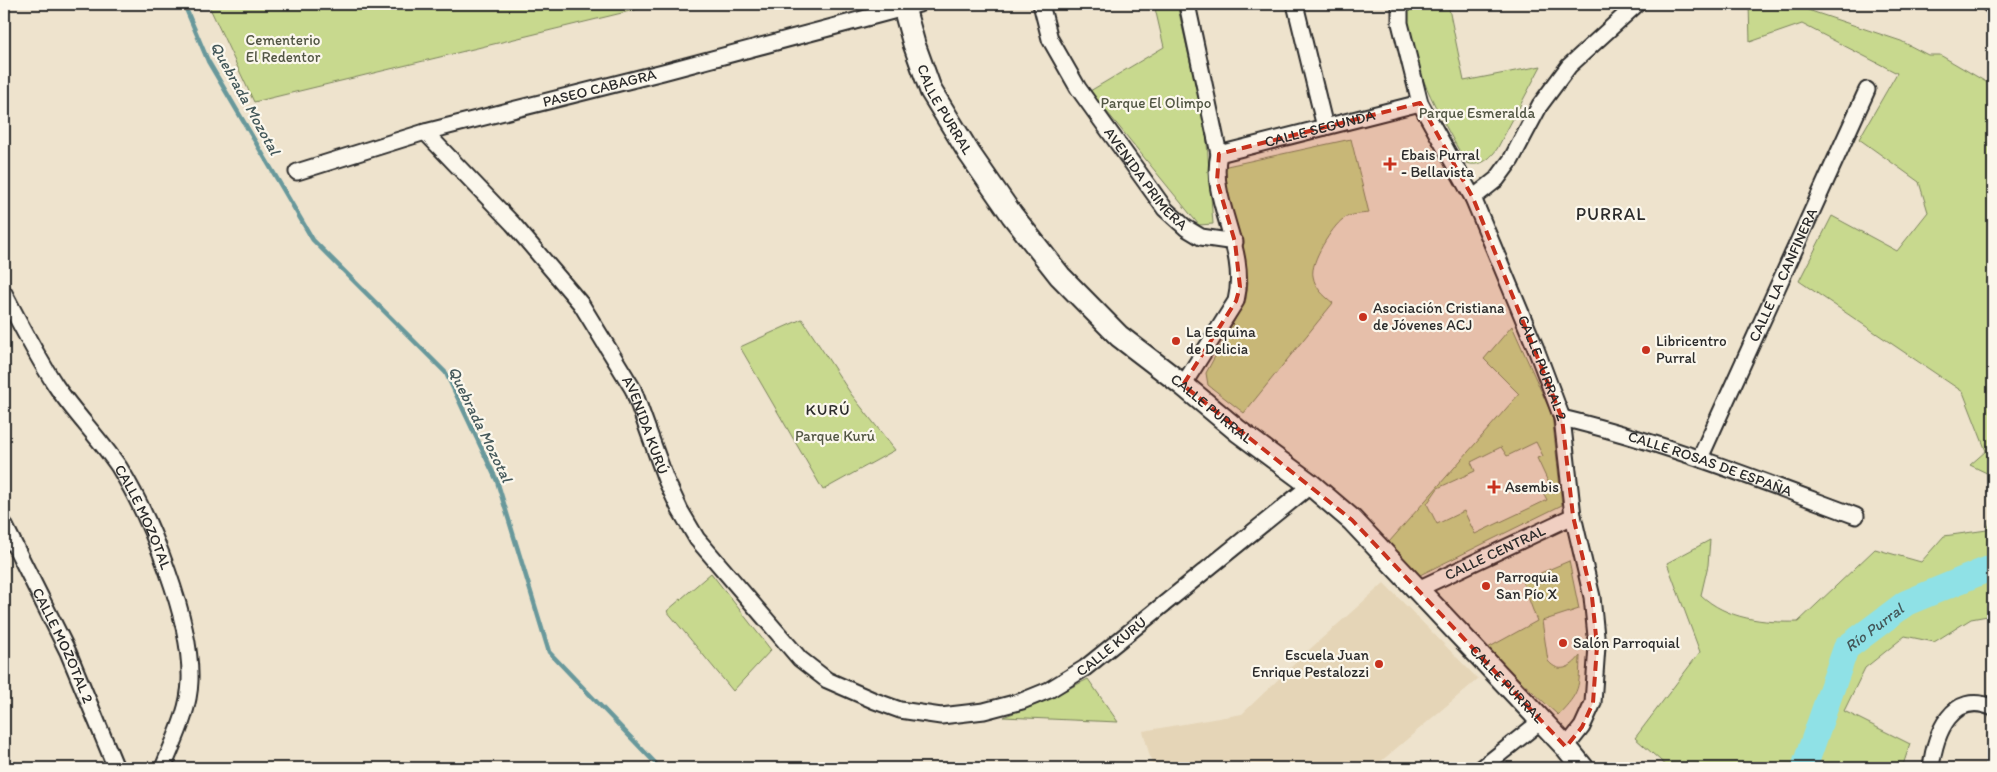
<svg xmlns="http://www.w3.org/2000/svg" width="1997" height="772" font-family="Itim,sans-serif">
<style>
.built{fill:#e5d5b7}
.green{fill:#c8d98e;stroke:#7a825c;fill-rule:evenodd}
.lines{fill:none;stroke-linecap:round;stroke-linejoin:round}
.stream{stroke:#67989b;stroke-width:4.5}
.river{stroke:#8fe1e6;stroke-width:26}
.street-casing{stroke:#2b2b2b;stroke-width:19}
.secondary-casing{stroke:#2b2b2b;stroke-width:25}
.street{stroke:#fbf7ec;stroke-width:15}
.secondary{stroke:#fbf7ec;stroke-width:21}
.marked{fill:#c8321e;fill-opacity:0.2;stroke:#c8321e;stroke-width:4;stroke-dasharray:10 6;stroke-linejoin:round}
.poi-dot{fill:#c8321e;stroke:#fbf7ec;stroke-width:2}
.labels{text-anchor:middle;stroke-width:4.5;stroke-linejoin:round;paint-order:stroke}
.park-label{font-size:15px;fill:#525644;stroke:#fbf7ec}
.street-label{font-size:15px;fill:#2b2b2b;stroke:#fbf7ec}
.poi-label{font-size:15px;fill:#2b2b2b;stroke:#fbf7ec;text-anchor:start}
.water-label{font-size:16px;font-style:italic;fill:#44585a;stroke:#fbf7ec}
.neighbourhood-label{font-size:16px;letter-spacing:1px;fill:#2b2b2b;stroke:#fbf7ec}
.quarter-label{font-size:18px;letter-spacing:1px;fill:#2b2b2b;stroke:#fbf7ec}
</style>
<rect width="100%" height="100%" fill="#eee3cd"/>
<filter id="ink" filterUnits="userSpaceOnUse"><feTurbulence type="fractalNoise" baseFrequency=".02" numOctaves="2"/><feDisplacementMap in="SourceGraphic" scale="10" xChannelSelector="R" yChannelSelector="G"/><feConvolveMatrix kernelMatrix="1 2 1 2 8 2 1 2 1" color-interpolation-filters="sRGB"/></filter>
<g filter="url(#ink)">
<path class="built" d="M1384 583 1478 679 1373 768H1153L1143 731 1242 714 1310 649Z"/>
<path class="green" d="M208 4H659L254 102Z
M1154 4H1177L1206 130 1213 224 1199 225 1090 91 1164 47Z
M1405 4H1448L1464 81 1541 66 1497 149C1489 160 1480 167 1466 163 1439 114 1407 61 1405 4Z
M1749 4H1790L1901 41 1928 55H1940L1993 86V476L1970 465 1986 451 1963 392 1799 281 1832 216 1897 251 1928 212 1919 182 1859 139 1897 73 1802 24 1750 42Z
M1351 139 1369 213C1361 214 1350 214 1343 219 1332 227 1310 262 1313 276 1315 288 1323 295 1333 303L1244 413 1208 385 1206 373 1246 299 1248 282 1221 176 1223 169 1227 166Z
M802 319 851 394 895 450 823 490 740 347Z
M1512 326 1552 415 1562 505 1420 575 1389 542 1519 394 1484 359ZM1536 442 1543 456 1537 458 1550 486 1542 490 1547 500 1475 534 1464 511 1437 524 1427 504 1438 488 1475 471 1471 462 1501 447 1507 456Z
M1993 516V615L1971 619 1934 642 1905 636 1865 668 1844 711 1910 744 1902 768H1669L1635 738 1700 652 1667 563 1710 540 1708 565 1701 595C1726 619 1764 623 1798 622L1875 549 1921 562 1944 536 1987 530Z
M1569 561 1579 609 1542 621 1548 661C1559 674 1571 668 1580 656 1579 688 1581 691 1558 715L1486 649 1537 621 1522 581Z
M711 573 771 650 733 691 667 611Z
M1088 679 1118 722 1003 717 1038 704Z"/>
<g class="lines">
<path class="stream" d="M184 4 208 61 313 240 446 373 497 481 549 652 660 768"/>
<path class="river" id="s1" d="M1804 768 1846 648 1906 603 1993 567"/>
<g class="street-casing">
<g id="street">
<path id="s2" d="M1041 4 1050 39 1078 88 1165 209 1186 228 1201 237 1235 242"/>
<path d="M1295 4 1325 127"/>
<path id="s3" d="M1400 4V23L1420 103 1473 198 1536 349 1562 418 1573 516 1592 597 1597 646 1593 703 1582 727 1566 747"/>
<path d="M1989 4 1993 6"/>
<path id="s4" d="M425 132 513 224 581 304 633 389 666 480 680 510 697 539 800 659 827 680 875 701 900 710 941 716 984 711 1022 701 1049 690 1085 668 1311 485"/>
<path id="s5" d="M1219 154 1420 103"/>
<path id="s6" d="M297 172 425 132 663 72 919 4"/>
<path d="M1473 198 1497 179 1511 160 1540 105 1569 66 1637 4"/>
<path id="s7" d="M4 293C20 324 37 357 56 386 75 414 100 439 119 467 151 519 192 620 190 681 189 712 174 740 163 768"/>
<path d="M1183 385 1236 301C1249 248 1208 201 1219 154L1187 4"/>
<path id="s8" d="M1562 418C1663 442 1759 480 1856 516"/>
<path id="s9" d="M1700 458 1867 90"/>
<path id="s10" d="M4 524 68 652 116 768"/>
<path id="s11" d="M1418 589 1573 516"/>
<path d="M1482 768 1541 721"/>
<path d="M1931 768C1935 734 1952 689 1993 708"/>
</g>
</g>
<g class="secondary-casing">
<g id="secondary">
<path id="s12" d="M903 4 914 44 931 91 969 153 1012 215 1060 276 1119 336 1183 385 1238 431 1311 485 1352 520 1566 747 1583 768"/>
</g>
</g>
<use href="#street" class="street"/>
<use href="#secondary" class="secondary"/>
</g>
</g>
<path class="marked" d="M1420 103 1473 198 1562 418 1573 516 1592 597 1597 646 1593 703 1582 727 1566 747 1352 520 1183 385 1236 301 1240 287 1235 242 1217 181 1219 154Z"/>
<g class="poi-dot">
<path d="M1387.5 156.5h5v5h5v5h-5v5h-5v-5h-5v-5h5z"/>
<circle cx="1363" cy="317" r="5"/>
<circle cx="1176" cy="341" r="5"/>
<circle cx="1646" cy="350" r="5"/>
<path d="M1491.5 479.5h5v5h5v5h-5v5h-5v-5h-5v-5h5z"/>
<circle cx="1486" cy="586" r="5"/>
<circle cx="1563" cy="643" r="5"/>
<circle cx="1379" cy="664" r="5"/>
</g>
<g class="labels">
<g class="park-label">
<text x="283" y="45">Cementerio<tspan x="283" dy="17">El Redentor</tspan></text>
<text x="1156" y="108">Parque El Olimpo</text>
<text x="1477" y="118">Parque Esmeralda</text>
<text x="835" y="441">Parque Kurú</text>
</g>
<g class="street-label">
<text dy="5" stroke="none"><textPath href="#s6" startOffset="314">PASEO CABAGRA</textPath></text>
<text dy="5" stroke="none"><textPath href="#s12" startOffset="114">CALLE PURRAL</textPath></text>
<text dy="5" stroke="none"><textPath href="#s5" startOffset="104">CALLE SEGUNDA</textPath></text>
<text dy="5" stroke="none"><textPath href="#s2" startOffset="206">AVENIDA PRIMERA</textPath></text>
<text dy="5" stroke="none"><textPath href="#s9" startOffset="201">CALLE LA CANFINERA</textPath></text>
<text dy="5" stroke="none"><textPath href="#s3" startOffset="394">CALLE PURRAL 2</textPath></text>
<text dy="5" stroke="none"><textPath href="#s12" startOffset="519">CALLE PURRAL</textPath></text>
<text dy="5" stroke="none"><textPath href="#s4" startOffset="370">AVENIDA KURÚ</textPath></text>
<text dy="5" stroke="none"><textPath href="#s8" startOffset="155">CALLE ROSAS DE ESPAÑA</textPath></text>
<text dy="5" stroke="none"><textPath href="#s7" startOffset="265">CALLE MOZOTAL</textPath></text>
<text dy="5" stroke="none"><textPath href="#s11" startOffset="85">CALLE CENTRAL</textPath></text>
<text dy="5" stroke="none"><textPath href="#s10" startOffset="135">CALLE MOZOTAL 2</textPath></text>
<text dy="5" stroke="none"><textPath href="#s4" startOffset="996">CALLE KURÚ</textPath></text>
<text dy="5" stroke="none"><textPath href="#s12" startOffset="924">CALLE PURRAL</textPath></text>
</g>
<g class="poi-label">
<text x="1401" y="160">Ebais Purral<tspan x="1401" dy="17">- Bellavista</tspan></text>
<text x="1373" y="313">Asociación Cristiana<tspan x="1373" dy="17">de Jóvenes ACJ</tspan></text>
<text x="1186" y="337">La Esquina<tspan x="1186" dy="17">de Delicia</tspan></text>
<text x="1656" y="346">Libricentro<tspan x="1656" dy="17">Purral</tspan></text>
<text x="1505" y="492">Asembis</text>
<text x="1496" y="582">Parroquia<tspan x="1496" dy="17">San Pío X</tspan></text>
<text x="1573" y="648">Salón Parroquial</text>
<text x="1369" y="660" text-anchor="end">Escuela Juan<tspan x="1369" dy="17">Enrique Pestalozzi</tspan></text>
</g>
<g class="water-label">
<text transform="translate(246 98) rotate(61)" y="6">Quebrada Mozotal</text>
<text transform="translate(481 424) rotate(64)" y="6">Quebrada Mozotal</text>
<text dy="6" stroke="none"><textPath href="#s1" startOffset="162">Río Purral</textPath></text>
</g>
<g class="neighbourhood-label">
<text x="828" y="415">KURÚ</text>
</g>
<g class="quarter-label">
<text x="1611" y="220">PURRAL</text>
</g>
</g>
<rect width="1997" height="772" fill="none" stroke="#fbf7ec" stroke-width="20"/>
<rect x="10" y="10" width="1977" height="752" fill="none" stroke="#2b2b2b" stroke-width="2" filter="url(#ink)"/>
</svg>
